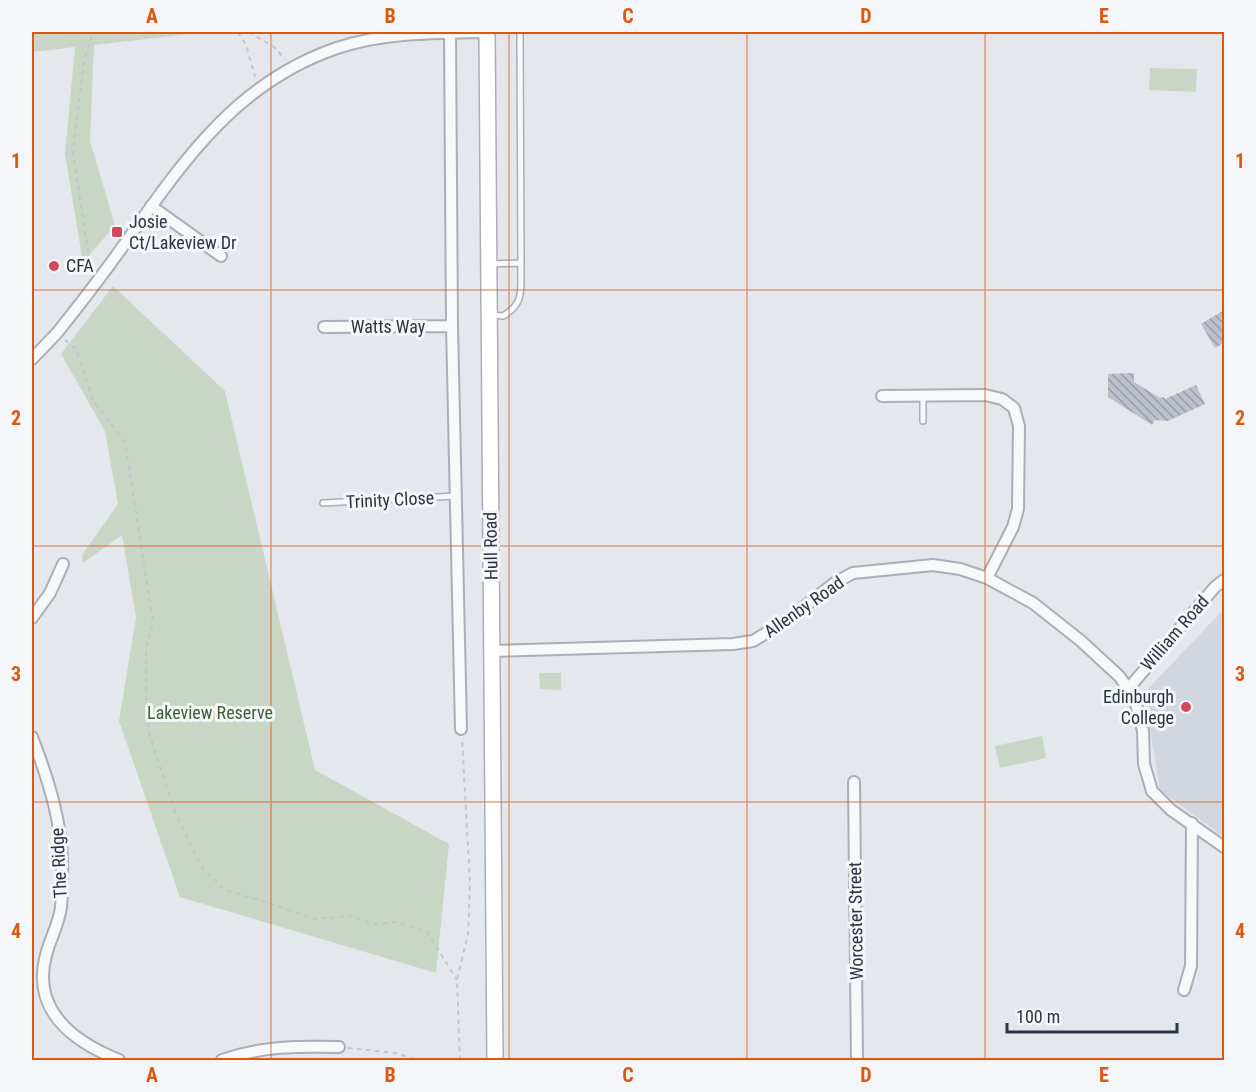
<svg xmlns="http://www.w3.org/2000/svg" width="1256" height="1092" font-family="'Roboto Condensed',sans-serif">
<style>
.built{fill:#d2d6de}
.park{fill:#c9d6c5}
.building{fill:url(#building-back-hatch)}
.lines{fill:none;stroke-linecap:round;stroke-linejoin:round}
.lane-casing{stroke:#a9aeb7;stroke-width:8}
.street-casing{stroke:#a9aeb7;stroke-width:14}
.secondary-casing{stroke:#a9aeb7;stroke-width:18}
.path{stroke:#c2c5cb;stroke-width:2;stroke-dasharray:4.5 4.5;stroke-linecap:butt}
.lane{stroke:#f7f8fa;stroke-width:5}
.street{stroke:#f7f8fa;stroke-width:10}
.secondary{stroke:#fff;stroke-width:15}
.grid{fill:none;stroke:#df570f;stroke-width:1.5;stroke-opacity:0.55}
.poi-dot{fill:#d1495b;stroke:#f4f6f9;stroke-width:2}
.labels{text-anchor:middle;stroke-width:6;stroke-linejoin:round;paint-order:stroke}
.poi-label{font-size:18px;fill:#2b3445;stroke:#f4f6f9;text-anchor:start}
.street-label{font-size:18px;fill:#2b3445;stroke:#f4f6f9}
.park-label{font-size:18px;fill:#3f6138;stroke:#f4f6f9}
.neatline{fill:none;stroke:#df570f;stroke-width:2}
.grid-label{font-size:20px;text-anchor:middle;font-weight:bold;fill:#df570f}
</style>
<defs>
<pattern id="building-back-hatch" width="6" height="6" patternUnits="userSpaceOnUse" patternTransform="scale(1.5)"><rect width="6" height="6" fill="#bbc0ca"/><path d="M-1 5l2 2M0 0l6 6M5-1l2 2" fill="none" stroke="#989da6"/></pattern>
</defs>
<rect width="100%" height="100%" fill="#e4e7ec"/>
<path class="built" d="M1224 609V837L1160 790 1149 724 1147 690Z"/>
<path class="park" d="M32 32H206L94 45 90 141 115 225 83 263 65 154 75 47 32 52Z
M1150 68 1197 69 1196 92 1149 90Z
M113 286 225 391 315 770 449 844 436 973 180 897 119 721 136 618 122 535 83 563 82 555 118 504 105 431 61 354Z
M539 673H561V690L540 689Z
M1042 736 1046 758 1000 768 995 746Z"/>
<path class="building" d="M1224 310V343L1215 348 1201 324Z
M1134 373V382L1160 398 1164 397 1165 399 1196 385 1205 404 1168 421 1155 420 1152 425 1108 397V374Z"/>
<g class="lines">
<g class="lane-casing">
<path id="lane" d="M489 264 521 263
M492 315 503 316C526 303 520 287 521 263L520 32
M923 421V396
M323 503 456 496"/>
</g>
<g class="street-casing">
<path id="street" d="M450 33 452 326 461 729
M151 206 221 256
M324 327 452 326
M32 359 57 333C81 303 104 273 126 242 184 160 237 82 337 48 385 32 437 33 487 32
M882 396 985 395 1002 399 1014 408 1019 426 1018 509 1013 527 987 578
M32 618 50 593 63 564
M492 651 733 644 753 641 783 623 836 582 853 573 933 565 960 569 987 578 1033 603 1081 641 1120 677 1135 700 1143 731 1144 764 1152 791 1171 810 1224 847
M1128 689 1215 587 1224 580
M32 737C49 781 64 828 62 875 62 886 62 897 61 907 59 924 50 939 46 955 31 1011 74 1042 119 1060
M854 782 857 1060
M1184 990 1191 966 1192 823
M222 1060C262 1046 297 1046 339 1047"/>
</g>
<g class="secondary-casing">
<path id="secondary" d="M487 32 495 1060"/>
</g>
<path class="path" d="M62 32 72 34 92 32
M238 32 246 45 255 77
M249 32 274 47 285 59
M91 271 73 153 84 60 93 32
M65 340 76 349 93 401 125 442 153 622 146 648V698L149 733 175 812 202 867 225 890 266 902 315 919 350 916 373 924 397 922 427 932 457 980
M348 1048 396 1053 417 1060
M460 1060 457 980 468 934 470 883 462 738"/>
<use href="#lane" class="lane"/>
<use href="#street" class="street"/>
<use href="#secondary" class="secondary"/>
</g>
<path class="grid" d="M271 32V1060M509 32V1060M747 32V1060M985 32V1060M32 290H1224M32 546H1224M32 802H1224"/>
<g class="poi-dot">
<rect x="111" y="226" width="12" height="12" rx="3"/>
<circle cx="54" cy="266" r="6"/>
<circle cx="1186" cy="707" r="6"/>
</g>
<g class="labels">
<g class="poi-label">
<text x="129" y="228">Josie<tspan x="129" dy="21">Ct/Lakeview Dr</tspan></text>
<text x="66" y="272">CFA</text>
<text x="1174" y="703" text-anchor="end">Edinburgh<tspan x="1174" dy="21">College</tspan></text>
</g>
<g class="street-label">
<text x="388" y="333">Watts Way</text>
<text transform="translate(390 500) rotate(-3)" y="6">Trinity Close</text>
<text transform="translate(491 546) rotate(-91)" y="6">Hull Road</text>
<text transform="translate(804 607) rotate(-35)" y="6">Allenby Road</text>
<text transform="translate(1175 633) rotate(-49)" y="6">William Road</text>
<text transform="translate(59 863) rotate(-93)" y="6">The Ridge</text>
<text transform="translate(856 921) rotate(-91)" y="6">Worcester Street</text>
</g>
<g class="park-label">
<text x="210" y="719">Lakeview Reserve</text>
</g>
</g>
<rect width="1256" height="1092" fill="none" stroke="#f4f6f9" stroke-width="66"/>
<path d="M1007 1023v9h170v-9" fill="none" stroke="#2b3445" stroke-width="3"/>
<text x="1016" y="1023" font-size="18" fill="#2b3445" stroke="#f4f6f9" stroke-width="4.5" paint-order="stroke">100 m</text>
<rect x="33" y="33" width="1190" height="1026" class="neatline"/>
<g class="grid-label">
<text x="152" y="23">A</text>
<text x="390" y="23">B</text>
<text x="628" y="23">C</text>
<text x="866" y="23">D</text>
<text x="1104" y="23">E</text>
<text x="16" y="168">1</text>
<text x="1240" y="168">1</text>
<text x="16" y="425">2</text>
<text x="1240" y="425">2</text>
<text x="16" y="681">3</text>
<text x="1240" y="681">3</text>
<text x="16" y="938">4</text>
<text x="1240" y="938">4</text>
<text x="152" y="1082">A</text>
<text x="390" y="1082">B</text>
<text x="628" y="1082">C</text>
<text x="866" y="1082">D</text>
<text x="1104" y="1082">E</text>
</g>
</svg>
